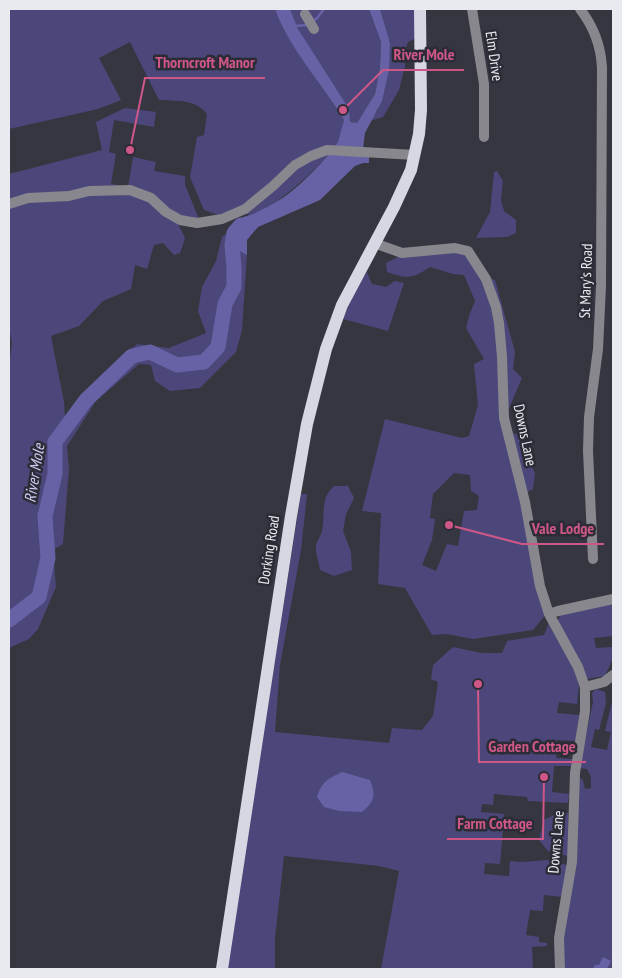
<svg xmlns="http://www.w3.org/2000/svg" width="622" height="978" font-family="'PT Sans Narrow',sans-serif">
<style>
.green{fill:#4b477a;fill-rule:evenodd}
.water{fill:#6762a5}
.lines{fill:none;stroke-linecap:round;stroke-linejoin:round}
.stream{stroke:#6762a5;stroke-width:2.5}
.river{stroke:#6762a5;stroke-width:15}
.minor{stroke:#87878d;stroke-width:10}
.major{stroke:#d7d7e3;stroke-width:12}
.labels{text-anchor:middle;stroke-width:5;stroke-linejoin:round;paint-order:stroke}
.street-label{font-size:15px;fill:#e9e9f0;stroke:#2c2c37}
.water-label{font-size:16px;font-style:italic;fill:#ccccf2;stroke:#2c2c37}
.leader{fill:none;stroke:#ce5788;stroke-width:2}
.callout-dot{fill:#ce5788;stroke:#2c2c37;stroke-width:2}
.callout-label{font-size:16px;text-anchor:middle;font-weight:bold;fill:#ce5788;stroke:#2c2c37;stroke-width:5;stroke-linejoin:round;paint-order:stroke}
</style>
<rect width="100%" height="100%" fill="#363641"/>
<path class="green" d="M9 9H275C289 49 322 83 344 120 342 127 341 137 338 143 327 160 267 218 247 214 244 213 240 210 237 208L221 216 204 210 190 177 197 137 204 135 207 114C196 99 176 101 159 100L130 42 99 58 121 100 98 109 9 129Z
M290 9H369L381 42 380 67 375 94 357 123 350 122 298 29Z
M380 9 403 10 414 9 416 38 408 42 404 52 405 66 399 90 383 117 370 121 378 110 390 43Z
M125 108 156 112 154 127 114 120 109 152 116 154 111 184 128 187 133 157 156 162 154 171 185 176V185L199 219 173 214 185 238 180 253 174 255 163 243 154 245 147 269 135 265 131 289 103 301 79 326 51 336 64 402 65 418 85 396 137 344 169 348 206 333 198 311 202 287 216 261 222 237 229 231C231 243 235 250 247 255L242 330 236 352 200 388 170 391 155 381 151 365 139 364 96 401 67 446 69 468 63 544 53 550 56 587 38 629 29 639 9 648V366L12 343 9 327V174L102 150 96 122Z
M497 171 503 181 501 200 504 211 516 220V233L507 237 476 238 490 212 494 172Z
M462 252 467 255 478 275 495 280 515 352 513 369 522 378 506 415 510 432 523 437 526 455 535 473 533 489 521 496 546 614 533 630 473 639 447 634 432 635 405 588 378 584 381 513 362 511 385 419 462 438 469 436 478 405 474 364 484 359 466 328 469 316 475 301 464 275 453 274 430 267C412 279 408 279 387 272L386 263 400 256ZM454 473 470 475 471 491 479 496 477 510 464 511 458 546 447 544 436 571 422 565 432 540 435 519 430 518 433 494Z
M367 272 372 284 386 287 395 281 404 283 388 331 343 319 355 290Z
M334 486H348L354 498 346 514 343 531 351 552 352 570 334 576 320 570C319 562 315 552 316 546 317 540 321 536 322 531 325 514 320 498 334 486Z
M301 494H307L301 550 280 665 275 732 389 743 392 728 422 730 433 716 438 682 431 679 433 665 453 647 482 653H502L507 641 544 635 549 623 571 661 579 686 577 704 559 702 557 713 579 715 576 741 557 740 556 758 572 759 571 766H554L552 792 569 794 568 803 528 801 527 797 494 794 493 805 482 804 481 812 504 814 503 824H499L498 828 503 829 500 864 485 863 484 874 509 876 510 861 522 862 547 860 567 865 562 897 544 895 543 911 530 910 526 935 539 937V942L547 943V946L532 947 533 969H381L399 871 379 866 284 856 275 938V969H226Z
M613 602V636L594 638 596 648 612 647 613 658 605 676 587 679 558 621 561 612Z
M613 682V969H563L561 937 578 777 583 780 585 789 591 788V777L587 769 579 768 593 702 592 693 596 689 605 692 606 703 599 730 595 729 591 747 607 750 611 732 605 731 613 698 612 683Z
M558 813H568V856L548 851 539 840 544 820Z"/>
<path class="water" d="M275 9H290L298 29 349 109 350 122 357 123 375 94 380 67 381 42 369 9H380L390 43 389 70 382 101 365 133 363 149 335 146 338 142 344 120C322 83 289 49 275 9Z
M330 153 369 156V163H363L355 166 320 200 258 227 247 240V255C235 250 231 243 229 231 238 216 243 218 257 212 265 208 273 204 281 199 296 190 319 166 330 153Z
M342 772 370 780C376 795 375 801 362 812L339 811 324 807 317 797C322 781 328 779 342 772Z
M603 957 611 961 607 969H593L595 965H599Z"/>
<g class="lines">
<path class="stream" d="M312 22 317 18 324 9
M295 26 307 25"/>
<path class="river" d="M9 620 39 597 48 558 45 516 55 474V442L86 400 132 356 150 352 177 365 204 362 218 347 225 304 234 287V267L232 245 234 233 241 225"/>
<path class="minor" d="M472 9 484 84V137
M580 9C594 27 601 46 602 68L601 286 598 349 589 417 588 451 593 559
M305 14 314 29
M9 204 28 198 69 196 89 191 130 190 151 198 166 212 180 220 197 223 222 219 245 209 273 186 295 165 311 156 327 150 415 155
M374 243 402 253 455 248 468 251 486 279 496 307 499 323 502 357 504 418 525 502 540 586 549 614 578 667 585 687V711L575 773 572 862 559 938 560 969
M549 614 558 611 613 599
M585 687 604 682 613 675"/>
<path class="major" d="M222 969 291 516 307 424 326 349 342 305 394 207 411 170 419 134 421 110 420 9"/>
</g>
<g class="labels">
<g class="street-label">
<text transform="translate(494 56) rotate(82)" y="5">Elm Drive</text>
<text transform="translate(586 281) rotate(-88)" y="5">St Mary's Road</text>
<text transform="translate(525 435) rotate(78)" y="5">Downs Lane</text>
<text transform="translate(269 550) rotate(-81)" y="5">Dorking Road</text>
<text transform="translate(556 842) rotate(-85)" y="5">Downs Lane</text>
</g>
<g class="water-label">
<text transform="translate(34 473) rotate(-81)" y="6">River Mole</text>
</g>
</g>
<path class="leader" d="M343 110L383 70H464M130 150L145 78H265M449 525L522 544H604M478 684L479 762H586M544 777L543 839H447"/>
<g class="callout-dot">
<circle cx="343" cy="110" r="5"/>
<circle cx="130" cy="150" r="5"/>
<circle cx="449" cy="525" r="5"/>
<circle cx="478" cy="684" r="5"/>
<circle cx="544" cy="777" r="5"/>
</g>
<g class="callout-label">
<text x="424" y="60">River Mole</text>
<text x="205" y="68">Thorncroft Manor</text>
<text x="563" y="534">Vale Lodge</text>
<text x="532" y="752">Garden Cottage</text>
<text x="495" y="829">Farm Cottage</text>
</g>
<rect width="622" height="978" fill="none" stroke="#e9e9f0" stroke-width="20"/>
</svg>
